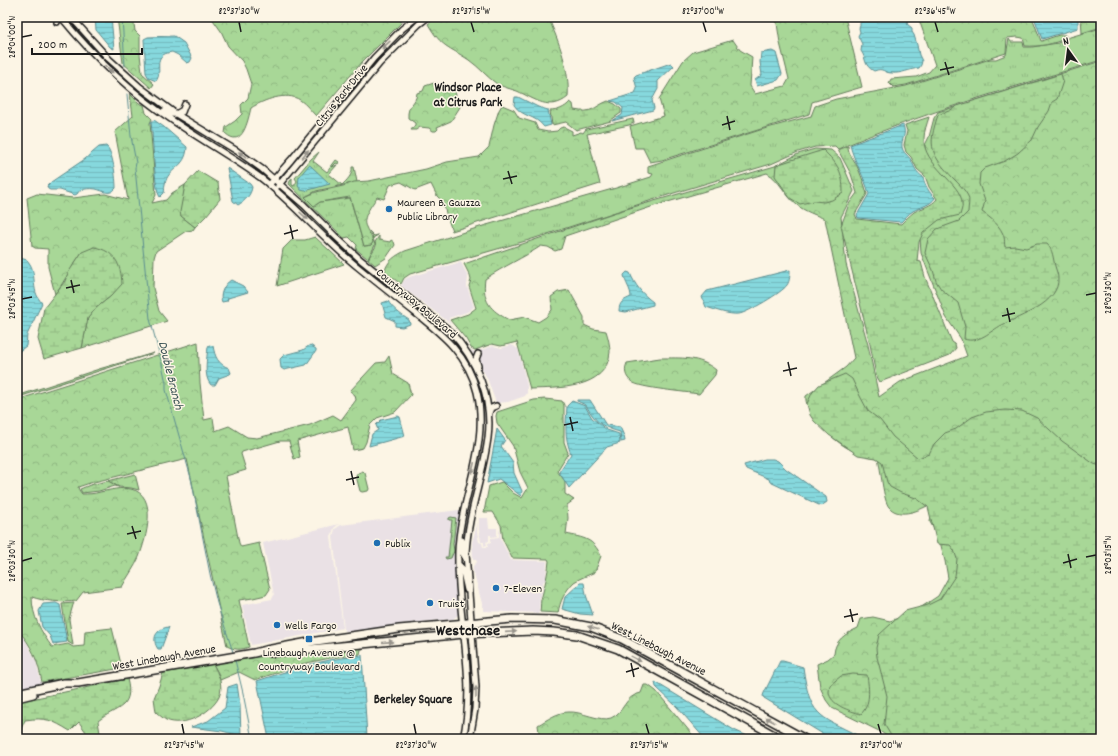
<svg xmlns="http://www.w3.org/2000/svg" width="1118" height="756" font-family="Dekko,sans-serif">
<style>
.built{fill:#eae1e5}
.grass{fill:url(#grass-tufts);stroke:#627a5a}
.forest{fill:url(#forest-crowns);stroke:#627a5a}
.wetland{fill:url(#wetland-marsh);stroke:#627a5a}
.pitch{fill:#a8d797;stroke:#627a5a}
.water{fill:url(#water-rules);stroke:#5c8d90}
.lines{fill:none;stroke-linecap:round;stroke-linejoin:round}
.stream{stroke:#5c8d90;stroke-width:1}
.minor-casing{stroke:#1c1c1c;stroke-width:8}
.major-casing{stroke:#1c1c1c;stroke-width:10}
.minor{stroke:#fcf5e5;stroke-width:5}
.major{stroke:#fcf5e5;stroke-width:7}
.oneway{fill:#97938b}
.ticks{fill:none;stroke:#1c1c1c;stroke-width:1.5}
.poi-dot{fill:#1f6fb2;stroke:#fcf5e5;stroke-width:1.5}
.labels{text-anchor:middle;stroke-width:3;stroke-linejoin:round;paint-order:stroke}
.street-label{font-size:12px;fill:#1c1c1c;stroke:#fcf5e5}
.poi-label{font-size:12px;fill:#1c1c1c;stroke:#fcf5e5;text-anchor:start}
.neighbourhood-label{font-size:13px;font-weight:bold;fill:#1c1c1c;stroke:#fcf5e5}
.water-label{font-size:13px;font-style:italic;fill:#3c5456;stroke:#fcf5e5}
.district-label{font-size:16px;font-weight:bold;fill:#1c1c1c;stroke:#fcf5e5}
.neatline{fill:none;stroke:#1c1c1c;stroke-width:1.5}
.ticks-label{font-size:10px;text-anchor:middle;fill:#1c1c1c}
</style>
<defs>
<pattern id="grass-tufts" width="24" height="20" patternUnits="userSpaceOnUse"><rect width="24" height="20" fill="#a8d797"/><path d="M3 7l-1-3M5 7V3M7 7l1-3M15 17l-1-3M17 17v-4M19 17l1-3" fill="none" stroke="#90b882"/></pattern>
<pattern id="forest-crowns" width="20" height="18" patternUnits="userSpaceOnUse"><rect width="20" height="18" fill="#a8d797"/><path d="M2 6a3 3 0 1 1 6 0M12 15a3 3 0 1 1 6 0" fill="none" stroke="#90b882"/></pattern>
<pattern id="wetland-marsh" width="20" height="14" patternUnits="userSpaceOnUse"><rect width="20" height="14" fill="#a8d797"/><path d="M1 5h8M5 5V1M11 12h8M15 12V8" fill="none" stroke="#90b882"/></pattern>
<pattern id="water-rules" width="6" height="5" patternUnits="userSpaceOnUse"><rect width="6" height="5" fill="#86d8dd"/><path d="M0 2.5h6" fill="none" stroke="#73b9bd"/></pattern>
</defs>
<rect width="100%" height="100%" fill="#fcf5e5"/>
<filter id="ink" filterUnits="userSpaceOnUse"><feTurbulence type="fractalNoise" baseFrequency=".025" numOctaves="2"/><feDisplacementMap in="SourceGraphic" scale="8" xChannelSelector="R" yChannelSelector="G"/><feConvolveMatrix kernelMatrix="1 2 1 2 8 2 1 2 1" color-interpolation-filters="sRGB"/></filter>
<g filter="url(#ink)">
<path class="built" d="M461 262 468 277 467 286 474 307 467 312 449 318V321L451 324 401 286 405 279 409 277Z
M512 345 518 349 527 385V393L525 396 508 402 496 403 487 378 479 363 478 359 481 354 478 352 475 357 470 349 475 352 493 346 501 348Z
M459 510 460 512 455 561 458 615 453 619 400 624 351 633 344 630 333 537 335 529 341 525Z
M479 518H488L489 528H497V536L491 537V535H489V541L486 542 487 545 484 546V542H481L479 530Z
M478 522 477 532 479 542 482 543 483 547H488V543L491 542V538L499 537V528L500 532 501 540 511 560 547 561 546 579 543 582 542 592 540 595 539 613 484 611 473 570V566L477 562 476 560 473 559 472 542Z
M339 524 334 528 331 537 343 628 251 645 242 605 272 599 274 595 263 543Z
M17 632 25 639 36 661 41 683 44 684 17 689Z"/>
<path class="grass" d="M73 26C100 57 134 83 166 110L142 93 134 89 115 72 72 27Z
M1101 28V60C1013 88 923 112 838 149L835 146 815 147 798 152 771 164 674 193 529 240 410 274 404 278 401 284 385 272C386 261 397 255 405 251L483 226 616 188 651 177 653 174 648 173V166L760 130 811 116 815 106 836 99 906 86 990 59H996L1006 55 1009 39 1011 42H1023L1024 47H1032L1058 43 1070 37Z
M319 152 313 161 327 172 336 160 339 162 338 164 336 163 332 167 337 165 329 174 342 185C347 180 353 175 352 167H354L357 182 316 191 305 197 314 206 320 202 350 198 364 246 371 245 373 242 372 235 369 231 374 236 378 235 373 238 375 245 368 259 356 249 357 245 349 237 344 238 289 184 290 181 292 178V185L294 186 297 181 295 178 311 159Z
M379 236V240L390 242 391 240 394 242 395 245 386 258 375 265 368 259 376 246 375 242Z
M451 517 456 518 453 544 454 551 451 558 446 559 445 557H448L452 520H449V518Z"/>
<path class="forest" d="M117 17H133L135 31 140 36V54L142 73 154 84 151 88 123 63Z
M211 17H397L401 19V23L363 61 316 116C311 111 306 104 300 100 287 91 263 100 251 108 248 119 243 150 225 133L226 127 235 121 242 114 241 105 248 98 251 84 246 69 242 61 228 46 221 31Z
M437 17H548C559 42 570 70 568 97 550 112 535 99 517 91 511 89 503 87 497 84 487 77 479 67 469 60 448 46 442 48 428 24Z
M776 17H845L862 87 812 102 809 114 662 160 650 162 643 148H635L630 126 664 116 659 99 683 61 693 52 733 40 740 50 752 57 750 86 755 94 785 86 789 79 780 43Z
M918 17H1032L1041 41 1059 35H1065L1067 38C1054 44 1039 47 1025 46L1023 38 1017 37 1007 38 1006 53 906 85 893 87 889 83 891 79 916 77 929 72 935 65Z
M1081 17H1101V27L1082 33Z
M1101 61V739H891L881 732 832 708 826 700 820 687 817 664 828 659 834 654C835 640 845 634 858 628L861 619 873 617 890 621 914 612 938 596 948 578 945 561 939 538 930 522 932 510 927 506C916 512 898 518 889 507 883 500 881 469 878 458 851 455 828 438 814 415 809 408 805 404 806 396L846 367 854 358 825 219C816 215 804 211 797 205 785 196 780 180 767 173L654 206 565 236 561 249 555 251 548 247 541 246C523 258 504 266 485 279 482 301 490 310 509 320L525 317 538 322 546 317 552 310 551 297 558 292 569 290 584 317V325L593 329 606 331C608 337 610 345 610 352 607 390 557 388 530 389L517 342 501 346 492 344 475 350 471 348 466 339 450 320 468 314 476 308 469 286 471 280 470 276 464 264 616 212 775 166 798 154 815 149 831 150 840 158 854 191 841 217 846 264 868 345 879 397 900 382 967 356 961 339 946 317 921 253 920 238 926 223 942 212 934 166 925 151V145L929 137 934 118 938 112Z
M434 83C442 84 454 86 456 95L455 98 460 107 451 121 437 127 438 129 436 131H433L429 128 420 127 416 130H411L415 125V123L408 118C407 103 416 105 417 93L423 91 425 86Z
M130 94 139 103 144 105 146 113 152 119 150 123 156 195 152 203 166 200 172 193 185 185 181 216 195 227 193 230 186 231 156 251 154 258 153 288 159 311 167 321 82 348 88 318 96 308 111 296 82 252C72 266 65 281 55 294L48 267V249L35 248 32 246 27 198 37 194 73 198 105 194 128 200 115 132 133 116Z
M502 105 514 110 519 118 535 123 538 130 548 132 557 131 560 128 564 127 572 131V135L581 132 583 133 586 129 633 119 634 123 629 125 587 134 600 184 452 231 442 201 437 196 431 184 415 190 401 182 390 185 384 199 377 197C372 205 361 218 366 227 369 234 371 234 373 242L371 245 364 246 350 197 320 202 314 206 305 197 316 192 343 186 354 182 369 181 426 169 447 162 479 157 489 147 494 125 499 110Z
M315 237 344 264 277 286 283 249 292 240H305Z
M198 342 200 383 204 420 213 418 215 431 229 426 247 437 257 438 310 425 333 415 341 420 356 400 355 395 350 391 376 363 385 362 389 356 393 374 408 383 411 395 395 412 377 418 370 425 366 442 363 448 353 450 348 427 297 441 300 457 294 459 289 441H280L242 452 241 454 246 470 226 476 239 543 241 547 259 543 270 589 266 595 253 598 239 600 249 647C241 650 234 650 227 646L187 459 90 483 78 487 79 490 82 494C88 494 94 494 100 492 111 490 120 487 131 489 159 495 146 539 139 557 135 567 127 577 122 587L83 592 76 601C65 603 42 601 32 597 32 616 41 632 52 647L68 644 73 647 84 646 85 631 112 628 122 668 42 682C38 661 32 645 17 629V400Z
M660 358C681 358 699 356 716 370L715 375 699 394C686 392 639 388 632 382 625 377 624 370 627 363Z
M545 399 562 401 564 405V442L568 453 557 471 565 481V494L574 500 567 505 568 518 566 534C584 538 593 538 601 556L595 572C589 575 580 578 574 582 565 591 560 601 558 613L540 612C541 607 540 600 542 596 545 584 548 574 549 561L548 559 512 558 503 540 501 525 493 512H484L489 486 502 482 513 493 522 498 528 488 520 472 513 446 497 423 496 416 497 412 534 400Z
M135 474 139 490 131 488 119 487 108 481Z
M362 647 363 649H361L360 654 330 658 302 664 255 680 239 672 220 680 218 673 213 664 271 655Z
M644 685H648L656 691 696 739H540L538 725C547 720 557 712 569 712 581 711 600 722 611 718 625 712 624 696 641 693Z"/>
<path class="wetland" d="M1061 74 1063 81 1057 99 1052 102 1049 111 1038 127 1032 140 1018 153 1005 161 985 168 980 173 979 184 985 201 982 212C991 218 1001 226 1004 237 1005 240 1004 243 1005 247L1015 246 1026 248 1037 244H1047C1053 250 1053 258 1055 266 1056 270 1058 274 1058 278 1060 303 1020 316 1002 325 990 331 979 344 964 339L965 327 958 303 941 289 936 281 933 270 925 253 928 239 937 229 959 221 968 212C968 207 970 200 968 196 965 190 959 184 954 179 931 155 927 147 938 115L949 111 957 106Z
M608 101 615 104 621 109V113L611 120V121L576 130 566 122 552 125 550 111C557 111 565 108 570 102L573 104 574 110C593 114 593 107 608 101Z
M929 117C927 124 924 131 924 138 922 165 962 183 962 203 963 207 961 211 960 215L939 220 923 233 919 242 917 261 921 262 925 277 952 342 955 344 956 348 950 355 880 382 876 375 870 344 841 226 849 204 857 193 851 174 838 150 848 146C848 154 854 159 857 166 861 175 865 185 867 194L855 214 857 219 901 224C905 220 909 216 914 212 921 208 932 206 937 199L929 187 925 176 917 169 911 157 906 152 904 145 907 131 905 125Z
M823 150C838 164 843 172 843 193L832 200 824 202 814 201 800 204 790 198 775 176 776 165Z
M198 171 218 183 220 199 206 216 195 227 181 216 180 212 185 185Z
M94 247C115 251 121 264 122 284L111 296 96 308 88 318 82 348 44 359 38 339 44 308 65 281 68 273 82 252Z
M154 353 22 396 17 398V396L99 369Z
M845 374 852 379 860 396 868 411 880 420 893 437 918 458 929 454 934 444 945 433 956 429 972 417 986 412 1005 410 1022 411 1037 418 1062 441 1094 464 1101 466V739H893L884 724 887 696 877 657 876 648 879 635 905 611 928 605 940 599 955 576 957 559 954 550 950 545 937 544 928 507 916 498 901 493 890 487 887 482 882 462 876 458 858 455 829 435 814 421 810 415 807 404 812 393 819 385Z
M108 481 119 487 115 486 99 491 82 493 80 489 90 485Z
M74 603 73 605 69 619 73 645 68 642 62 604Z
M213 664C218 673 224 686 219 697 211 713 184 728 166 720 163 718 159 715 156 712L154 698 159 686 163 673Z
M853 674 867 675C869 689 871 704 861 714 850 711 830 705 829 692 829 689 830 687 830 685L841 676Z
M127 679C135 709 115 707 98 721L101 739H90L88 735 79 722 70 731C52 720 46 717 25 720L17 738V702Z"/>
<path class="pitch" d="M363 471 365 473 369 489 368 491 362 492 360 491 356 476 358 473Z"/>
<path class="water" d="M95 17H111L114 49 110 47 96 30Z
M864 17H906L908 19 907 24 912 28V32L914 35 917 45 919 55 922 61 921 65 919 68C910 69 901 74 892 73 883 73 884 67 874 71 863 65 867 59 861 51L862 44 858 36 860 32 859 28 860 26V23Z
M1034 17H1078V28L1042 39Z
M174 36 184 43 192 58 190 62 187 63 178 55 172 52C150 55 164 71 156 81L149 78 146 73 144 39 148 37Z
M772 51 776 53 782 74 778 80 757 86 755 80 762 75 760 62 761 53Z
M671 63 674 66 658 81V89L652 100 654 108 653 110 612 121 622 115 623 108 616 102 610 101 635 93 637 89 634 77 636 75Z
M515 97H518L538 107 548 110 551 125 544 127C534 114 523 118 514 105Z
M154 120 164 127 187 147C186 169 168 167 165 184 164 187 165 190 164 193L160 197C154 189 153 136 151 122Z
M903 125C907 136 901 138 902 147 903 153 908 155 911 160 915 168 915 171 923 177 924 184 930 194 935 198 931 205 920 207 913 211 908 214 905 218 901 222L858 218 857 215 869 194C865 177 854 162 850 145Z
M106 146C113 151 116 179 116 188 110 196 104 191 96 189 90 188 85 189 80 190L77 194 75 195 60 190H50L48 189 47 186 51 182 85 159 99 147Z
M309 165 311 166 330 184 305 191 301 190 298 186 299 177Z
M227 168 250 184 252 187C251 195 245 201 238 205L233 201Z
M20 258 27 260C39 273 29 289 42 303L27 335 26 346 17 353V296L19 286 17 275V259Z
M790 270C790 274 790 281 787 285 783 292 747 313 739 314 728 315 716 310 706 307L702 297 707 291Z
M627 272 630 273C635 285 642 294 653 302V305L626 312 619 311C619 302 624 300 631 297 631 289 625 283 624 275Z
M231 280 243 286 248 292 228 298 227 301 222 302C219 295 224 284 231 280Z
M388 301C392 308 401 315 409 320L410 324 402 327 395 326V321L386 317 382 303Z
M209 345 213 346C215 357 218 364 229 368L231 373 230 374 219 378 215 385H211C203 377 207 358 208 347Z
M310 345 316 349V351L306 365 284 370 281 368 280 359 284 355 303 350Z
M577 400H590L606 425 620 427 624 436 625 441 621 442 620 432C609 429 599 425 593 416 585 406 589 406 577 401Z
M572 401 585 406 592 418 607 430 619 434 620 443 607 447 569 488 559 472 571 454C564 436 566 425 567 406Z
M398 416 400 417 405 436 369 446 372 434 378 430 376 425 381 420Z
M497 429 505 440 501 446 513 463 514 473 522 491 521 496 499 479 487 483Z
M765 459H773L778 461 786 469 826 497 827 502 821 506 770 482 769 479 746 469 744 465Z
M580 583H584L586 595 593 615 580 614 562 609 565 597Z
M56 603 60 605 67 642 53 644 50 636 42 627 39 611 43 604Z
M168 627H169L161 649H158C151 639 156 629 168 627Z
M362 655 367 737 365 739H269L257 681 303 666 330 660Z
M780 661H783L803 667C810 716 817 715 859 736L861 739H831L764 698 763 696 764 693Z
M655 682 734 730 754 739H705L677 707 656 687Z
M237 684 240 705 241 736 222 731 191 727 208 721 225 708 228 687Z"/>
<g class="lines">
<path class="stream" d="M122 17 125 66
M127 94 131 136 136 163 135 168 150 319 161 360 166 383V390L191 478 210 574 217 603 233 652
M235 660 243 693 252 739"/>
<g class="minor-casing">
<path id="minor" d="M61 17C93 56 130 92 172 120 201 140 232 157 261 178 296 205 324 240 359 268 376 282 393 295 409 308 439 332 468 353 477 392 490 446 460 497 458 551 456 614 477 677 463 739
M71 17 109 59 140 87 176 114 237 151 262 169 304 205 335 236 361 260 450 331C477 360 493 398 488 438 483 477 468 513 466 553L476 687 475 709 470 739
M57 22 58 17
M164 111C170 115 176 115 181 111
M182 112 185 104
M269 185 291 160 374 58 402 29 417 17
M278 186 380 63 419 24 428 17
M478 354 476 359 478 366
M489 413 491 408 496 406
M462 540V552L466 559
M458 564 462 568 467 590"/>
</g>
<g class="major-casing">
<path id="major" d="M270 653 464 634 533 631 554 632 577 635 618 649 781 739
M17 693 64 683H78L254 653 266 650 309 642 399 629 512 619 555 620 591 627 622 639 805 739
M17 698 33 694"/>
</g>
<use href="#minor" class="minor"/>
<use href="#major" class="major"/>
</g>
<defs><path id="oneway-solid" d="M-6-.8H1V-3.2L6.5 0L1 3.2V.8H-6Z"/></defs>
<g class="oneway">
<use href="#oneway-solid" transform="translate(386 45) rotate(136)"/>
<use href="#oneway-solid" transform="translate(109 69) rotate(43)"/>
<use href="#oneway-solid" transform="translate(305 154) rotate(-50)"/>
<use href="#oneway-solid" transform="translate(243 155) rotate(-145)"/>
<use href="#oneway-solid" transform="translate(304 216) rotate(42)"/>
<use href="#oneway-solid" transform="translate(473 468) rotate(103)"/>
<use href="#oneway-solid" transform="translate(593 628) rotate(-163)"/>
<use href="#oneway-solid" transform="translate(511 632) rotate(-4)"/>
<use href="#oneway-solid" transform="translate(388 642) rotate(-5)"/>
<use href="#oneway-solid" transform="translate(636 659) rotate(28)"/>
<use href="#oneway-solid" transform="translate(476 692) rotate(-90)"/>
<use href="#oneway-solid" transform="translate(770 720) rotate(-151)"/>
</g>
</g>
<path class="ticks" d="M239 22 241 32M471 22 474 32M703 22 706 32M935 22 938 32M22 37 32 35M945 62 949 75M940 70 954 67M727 116 730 130M722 125 735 121M508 171 512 184M503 179 517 176M290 225 293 239M284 234 298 230M71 280 74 293M66 288 80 285M1086 295 1096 293M22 299 32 297M1007 308 1010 322M1002 316 1015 313M788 362 791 376M783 371 797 368M570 417 573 431M564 425 578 422M351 471 354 485M346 480 359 477M132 526 136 539M127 534 141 531M1068 554 1071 568M1086 557 1096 555M22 561 32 558M1063 563 1077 559M850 609 853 622M844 617 858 614M631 663 634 677M626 672 639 668M182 724 184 734M414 724 416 734M646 724 649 734M878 724 881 734"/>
<g class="poi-dot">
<circle cx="389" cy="209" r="4"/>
<circle cx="377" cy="543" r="4"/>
<circle cx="496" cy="588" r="4"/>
<circle cx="430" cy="603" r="4"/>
<circle cx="277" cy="625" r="4"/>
<rect x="305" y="635" width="8" height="8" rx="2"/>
</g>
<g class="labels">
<g class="street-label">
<text transform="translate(341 95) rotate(-51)" y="4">Citrus Park Drive</text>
<text transform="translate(417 303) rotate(40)" y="4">Countryway Boulevard</text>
<text transform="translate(659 648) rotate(27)" y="4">West Linebaugh Avenue</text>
<text transform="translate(164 657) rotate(-10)" y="4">West Linebaugh Avenue</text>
</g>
<g class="poi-label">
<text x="397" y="206">Maureen B. Gauzza<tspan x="397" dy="14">Public Library</tspan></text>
<text x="385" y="547">Publix</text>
<text x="504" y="592">7-Eleven</text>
<text x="438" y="607">Truist</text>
<text x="285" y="629">Wells Fargo</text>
<text x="309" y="656" text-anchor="middle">Linebaugh Avenue @<tspan x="309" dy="14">Countryway Boulevard</tspan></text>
</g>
<g class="neighbourhood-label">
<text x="468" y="91">Windsor Place<tspan x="468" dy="15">at Citrus Park</tspan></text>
<text x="413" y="703">Berkeley Square</text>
</g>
<g class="water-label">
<text transform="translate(172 375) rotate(76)" y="5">Double Branch</text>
</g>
<g class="district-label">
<text x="468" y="635">Westchase</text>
</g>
</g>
<rect width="1118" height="756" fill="none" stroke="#fcf5e5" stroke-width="44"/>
<g transform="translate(1068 50) rotate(346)" stroke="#fcf5e5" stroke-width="3" paint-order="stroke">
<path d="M0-3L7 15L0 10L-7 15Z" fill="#1c1c1c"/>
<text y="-6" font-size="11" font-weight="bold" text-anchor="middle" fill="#1c1c1c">N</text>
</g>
<path d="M32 48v6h110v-6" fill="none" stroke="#1c1c1c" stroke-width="2"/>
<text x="38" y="48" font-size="12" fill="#1c1c1c" stroke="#fcf5e5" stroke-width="3" paint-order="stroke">200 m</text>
<rect x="22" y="22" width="1074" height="712" class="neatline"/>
<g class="ticks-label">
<text x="239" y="14">82°37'30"W</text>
<text x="471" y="14">82°37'15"W</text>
<text x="703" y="14">82°37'00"W</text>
<text x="935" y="14">82°36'45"W</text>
<text transform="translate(11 37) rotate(-90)" y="4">28°04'00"N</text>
<text transform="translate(1107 293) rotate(-90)" y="4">28°03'30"N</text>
<text transform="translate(11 299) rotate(-90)" y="4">28°03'45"N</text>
<text transform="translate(1107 555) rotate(-90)" y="4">28°03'15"N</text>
<text transform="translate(11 561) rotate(-90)" y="4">28°03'30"N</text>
<text x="184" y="748">82°37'45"W</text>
<text x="416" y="748">82°37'30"W</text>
<text x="649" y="748">82°37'15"W</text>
<text x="881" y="748">82°37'00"W</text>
</g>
</svg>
